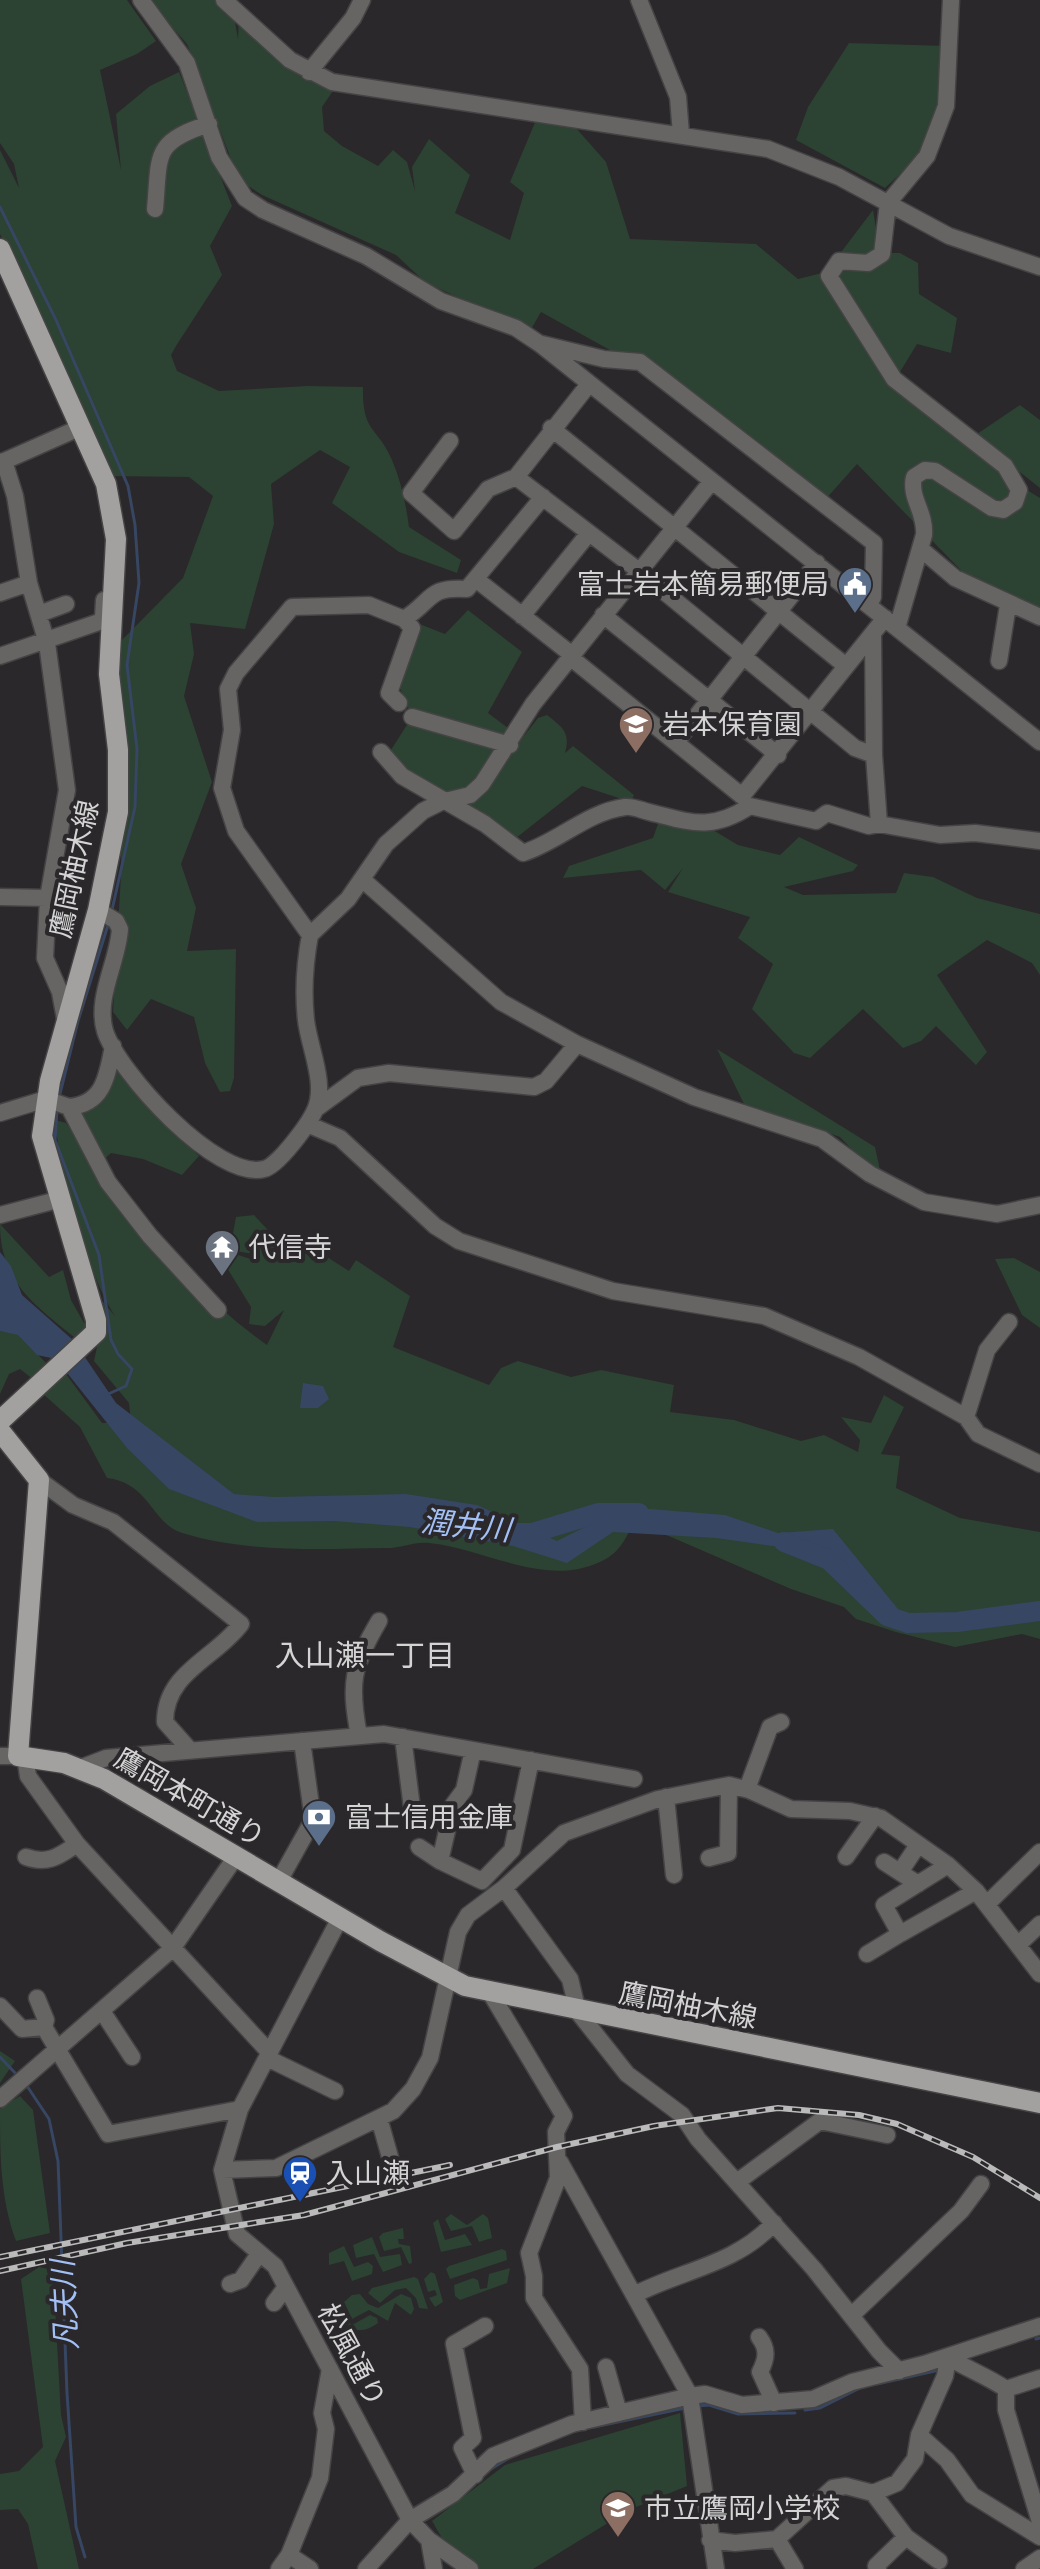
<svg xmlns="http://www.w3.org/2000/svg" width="1040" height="2569" font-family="'Public Sans','Noto Sans JP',sans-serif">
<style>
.green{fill:#2c4232}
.water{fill:#374663}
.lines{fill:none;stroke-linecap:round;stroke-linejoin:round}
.stream{stroke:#374663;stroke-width:3}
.river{stroke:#374663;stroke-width:20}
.minor-casing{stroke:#454445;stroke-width:19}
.major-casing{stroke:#454445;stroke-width:23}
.minor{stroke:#666564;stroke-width:16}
.major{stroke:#a3a19f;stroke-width:20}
.rail-casing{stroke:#bbbabb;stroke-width:6}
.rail{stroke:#2a282a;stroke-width:3;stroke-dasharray:9;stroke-linecap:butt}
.labels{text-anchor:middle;stroke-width:8;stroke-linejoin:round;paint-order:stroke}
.poi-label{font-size:28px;fill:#d5d4d5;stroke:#2a282a;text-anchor:start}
.street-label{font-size:28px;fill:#d5d4d5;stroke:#2a282a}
.water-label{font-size:30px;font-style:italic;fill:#a3c0f6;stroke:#2a282a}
.neighbourhood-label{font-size:30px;fill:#d5d4d5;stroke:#2a282a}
</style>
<rect width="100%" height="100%" fill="#2a282a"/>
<path class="green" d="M0 0H127L156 41 137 54 100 70 121 170 116 114 150 86 179 72 232 206 210 246 222 275 176 346 171 355 177 371 219 391 307 386 363 387C362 434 377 425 392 460 401 481 406 504 409 527L461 560 457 573 399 552 332 503 350 467 320 450 271 484 274 524 245 629 190 623 194 654 184 696 212 782 181 864 196 908 187 951 236 949 234 1078 230 1091 220 1092 205 1063 194 1017 151 999 127 1030 113 1012 121 875V723L116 646 183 578 213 496 189 477 107 476 0 234V150L19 188 14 164 0 143Z
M148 0H223L233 11 238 39 239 16 335 88 322 107 324 131 342 146 378 166 393 150 407 162 415 191 412 167 429 139 470 175 455 213 510 240 524 193 510 182 536 120 576 128 606 162 630 239 756 244 798 279 826 272 873 210 880 253H900L918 263 919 294 957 318 951 353 917 344 892 385 1001 474 1040 498V624L996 606 857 464 824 501 633 352 619 355 541 312 530 331 425 282 396 255 262 195 239 180 187 44Z
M849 43 946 46 941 104 922 154 885 188 796 140 808 107Z
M1020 405 1040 420V488L974 436Z
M468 610 522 652 488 713 512 731 513 750 538 718 547 715C562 727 571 732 565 753L573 746 634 795 631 802 582 786 516 838 406 774 389 753 412 717 400 688 417 623 445 634Z
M660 818H693L738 845 780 855 799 837 858 865 853 871 784 887 803 895 896 893 904 873 933 877 977 898 1040 914V975L1032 963 987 940 937 975 987 1052 976 1065 936 1026 921 1041 903 1048 863 1009 810 1058 794 1053 752 1009 773 964 738 938 750 917 668 892 683 868 665 890 641 870 563 878 569 866 653 838Z
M717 1049 875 1147 880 1170 870 1169 840 1137 744 1104Z
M113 1061 142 1102 199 1156 182 1175 143 1159 111 1153 98 1165 72 1111 95 1102Z
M55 1120 66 1123C120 1206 186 1287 267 1345L284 1310 265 1326 249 1324 251 1307 219 1255 226 1251 257 1261 254 1254 222 1249 233 1233 236 1217 254 1215 289 1253 299 1239 349 1271 356 1260 410 1296 393 1347 489 1385 501 1368 518 1361 571 1377 601 1370 674 1385 670 1412 734 1420 801 1441 824 1435 858 1452 860 1440 841 1417 871 1423 884 1395 904 1407 881 1454 900 1456 896 1488 960 1518 1040 1532V1639L1022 1634 955 1647 896 1632 856 1619 844 1607 791 1589 634 1521C625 1541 618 1556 595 1564 541 1586 483 1548 429 1543 416 1541 401 1548 387 1548 319 1549 248 1553 182 1533 151 1523 150 1483 107 1478L80 1427 42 1393 66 1374 102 1423 131 1422 129 1403 94 1361 100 1333 94 1291 115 1316C86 1271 60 1174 55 1120Z
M0 1224 49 1277 63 1270 71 1300 88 1330 79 1341C36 1306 0 1283 0 1224Z
M1014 1258 1040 1272V1328L1022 1315 995 1259Z
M0 1331 16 1332 48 1365 34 1380 20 1369 9 1374 0 1394Z
M0 2051 15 2061 0 2083Z
M20 2096 33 2110 50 2233 16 2241C0 2198 0 2153 0 2109Z
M451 2214 467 2225 483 2214 488 2218 492 2238 479 2242 472 2226 451 2231 445 2219Z
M438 2219 445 2240 465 2234 472 2245 441 2252 433 2223Z
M403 2228 404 2239H398L399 2244 410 2246 412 2263 409 2264 401 2247 384 2251 379 2237 383 2233Z
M372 2237 380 2257 400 2254 402 2265 383 2272 374 2254 356 2258 353 2245Z
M344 2246 354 2267 368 2262 373 2266 372 2274 352 2281 344 2261 329 2265V2253Z
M502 2249 506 2251 507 2260 450 2279 446 2269 449 2266Z
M39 2267 53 2270 61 2415 66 2437 55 2461 79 2569H38L28 2524 18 2509 0 2510V2474L19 2471 43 2447 21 2279Z
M510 2268 507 2283 460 2300 455 2296 454 2285 473 2278 478 2280 480 2289 487 2288 489 2274Z
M431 2272 435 2274 443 2302 435 2307 429 2298 437 2295 435 2290 428 2292 424 2279Z
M414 2277 418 2279 428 2309 419 2308 416 2298 406 2288 395 2290 380 2303 368 2293 372 2288Z
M360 2294 368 2304 378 2308 401 2294 411 2298 414 2309 411 2315 395 2303 388 2321 369 2310 352 2319 344 2302 352 2295Z
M336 2300 344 2318 352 2325 370 2315 377 2318 378 2323C354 2340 341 2324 336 2300Z
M680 2413 687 2486 629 2510 533 2569H473L443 2540 432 2521 505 2465Z"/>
<path class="water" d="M0 1252 11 1266 22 1295 74 1341 116 1403 234 1494 274 1497 406 1494 477 1505 557 1541 625 1507 725 1515 778 1533 833 1529 898 1609H867L828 1554 716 1538 613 1532 567 1563 513 1546 410 1527 334 1521 257 1522 169 1489 127 1448 56 1359 37 1355 18 1335 0 1331Z
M303 1383 323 1386 329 1399 318 1408H300Z"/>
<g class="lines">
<path class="stream" d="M0 207 56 320 128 486 135 525 139 583 127 665 137 749 135 807 112 910
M59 1098 78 1021 108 925
M57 1110 55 1140 99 1255 111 1340 118 1354 132 1369 126 1386 106 1395
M0 2057 17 2075
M25 2083 49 2119 58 2161 67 2393 76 2527 85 2557
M1036 2339 1040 2338
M877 2384 935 2371
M696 2406 709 2405 738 2414 795 2413
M805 2410 820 2408 862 2387
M594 2427 685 2408
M491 2469 512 2456"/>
<path class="river" d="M510 1533H532L598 1513H639
M784 1542 829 1560 887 1616 908 1623 957 1622 1040 1611"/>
<g class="minor-casing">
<path id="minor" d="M141 0 187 63 219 157 245 198 263 210 366 256 441 301 516 328 540 344 1040 742
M224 0 290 60 332 82 768 149 839 177 949 236 1040 267
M639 0 678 97 681 134
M309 72 353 18 362 0
M155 209C160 155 152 142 209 124
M542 344 604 359 640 362 874 543 873 597 869 605
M551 428 846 666
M450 441 411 493 454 531 488 489 516 477 589 384
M4 461 15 496 29 583 47 643 67 790 48 898 45 958 60 992 65 1019
M0 463 79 428
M516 477 639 571 855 748 874 755
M922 550 955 578 1040 617
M477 580 571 654
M0 593 29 583
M39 614 66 604
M603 615 778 755
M522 616 589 533
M897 628 924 535C926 512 909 498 914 477L925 470 935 471 992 508 1003 510 1015 502 1019 490 1005 466 894 379 829 276 839 261 868 263 882 254 888 203 927 156 946 106 951 0
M873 633 874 755 879 824 940 835 975 833 1040 841
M0 656 99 622 103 618 104 600
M570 657 742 796 885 618
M999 661 1008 605
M399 703 389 693 412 628 404 619
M412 717 510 745
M676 742 817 563
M381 752 402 776 485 824 523 853C558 842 587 812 625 807 632 806 641 810 649 812 690 822 710 832 750 806L816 821 827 813 869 826 879 824
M363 880 501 1002 577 1044 694 1097 822 1139 870 1174 924 1202 997 1214 1040 1205
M0 897 48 898
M98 910 116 921 120 929C118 962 95 998 105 1031 118 1072 217 1181 264 1169 278 1166 309 1124 315 1110 327 1084 309 1047 306 1020 303 993 305 962 310 935L348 899 386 844 423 811 441 802 470 795 482 784 533 704 712 481
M310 935 236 831 222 788 232 730 228 689 236 673 292 607 369 605 404 619C433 601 427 586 467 589L543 497
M69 1107C104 1104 107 1076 113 1046
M317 1108 358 1078 389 1073 534 1087 546 1081 577 1044
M0 1113 46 1099 69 1107 108 1182 150 1236 218 1310
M307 1124 340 1138 435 1226 459 1241 613 1291 764 1316 859 1357 966 1417
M0 1215 61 1199
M1009 1322 987 1350 966 1417 978 1434 1040 1464
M39 1480 73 1505 113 1522 241 1624C215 1659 165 1672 165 1722L189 1749
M359 1736C349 1683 352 1667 379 1621
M403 1737 412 1808
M473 1750 464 1790 453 1805 440 1861 482 1881 512 1850 531 1760
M0 1756H18
M25 1756 28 1776 77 1844 270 2053
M80 1768 106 1758 384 1734 634 1779
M747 1789 770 1727 781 1722
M666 1797 674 1875
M419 1847 440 1861
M26 1857C48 1865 59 1856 77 1844
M846 1857 875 1816
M709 1858 728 1853 729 1785
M884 1862 918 1884
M900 1872 918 1845
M279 1881 313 1820 302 1741
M504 1888 570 1979 578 2012 627 2074 682 2115 698 2139 814 2269 879 2351 899 2371
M988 1903 1040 1852
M340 1918 240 2109 222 2170 237 2234 275 2266 410 2520 429 2540 434 2569
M900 1934 976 1891
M1018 1945 1040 1924
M867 1954 900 1934 884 1905 948 1865
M491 1994 564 2116 556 2132 558 2178 529 2253 534 2276V2298L580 2369 583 2422
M37 1998 46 2020 44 2027 108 2134 240 2109
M0 2006 22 2029 44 2027
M102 2011 132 2057
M267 2058 335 2091
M0 2099 172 1949 237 1855
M379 2118 390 2157
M560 2162 690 2396 716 2569
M222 2170 276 2168 393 2111 413 2089 430 2058 458 1932 468 1915 504 1888 564 1833 658 1799 729 1785 749 1790 791 1809 850 1811 881 1818 948 1865 976 1891 1040 1974
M737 2182 820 2121 887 2135
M230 2284 241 2280 259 2254
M634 2295C682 2270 735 2265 774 2223
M274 2303 286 2287
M852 2315 961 2211 981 2184
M759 2337C768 2349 767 2358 760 2372L774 2403
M606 2367 619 2413
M1006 2389V2410L1040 2522
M919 2435 947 2460 972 2495 1040 2537
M475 2475 462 2448 473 2438 454 2344 485 2326
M873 2493 906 2537 939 2561
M777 2539 795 2569
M429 2540 470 2569
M710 2540 735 2543 777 2539 833 2488 846 2486 873 2493 897 2483 915 2459 919 2435 945 2376 948 2357C967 2369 987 2376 1006 2389L1040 2378
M289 2555 310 2569
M279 2569 289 2555 320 2478 326 2429 322 2413 330 2369
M366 2569 410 2520 453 2494 493 2456 572 2424 690 2396 705 2394 742 2405 813 2399 852 2382 924 2364 1040 2326
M878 2569 876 2566 906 2537
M1024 2569 1040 2558"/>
</g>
<g class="major-casing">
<path id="major" d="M0 249 106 484 116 539 109 674 118 750V812L98 910 50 1081 42 1136 96 1320V1332L0 1421
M0 1431 39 1480 18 1756 64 1763 104 1779 380 1941 465 1986 1040 2103"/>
</g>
<use href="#minor" class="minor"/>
<use href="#major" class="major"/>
<g class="rail-casing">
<path id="rail" d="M0 2257 450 2165
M0 2271 127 2243 304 2215 557 2147 654 2126 778 2108 859 2115 897 2124 973 2157 1040 2198"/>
</g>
<use href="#rail" class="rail"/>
</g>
<defs>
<g id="civic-pin" transform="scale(1.8)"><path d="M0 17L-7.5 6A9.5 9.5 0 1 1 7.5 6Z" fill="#5c6f8a" stroke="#2a282a"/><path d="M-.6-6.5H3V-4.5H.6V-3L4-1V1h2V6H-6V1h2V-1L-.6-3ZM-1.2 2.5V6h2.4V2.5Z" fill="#fff"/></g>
<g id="school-pin" transform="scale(1.8)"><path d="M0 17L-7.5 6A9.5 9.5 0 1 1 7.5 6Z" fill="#8d6e63" stroke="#2a282a"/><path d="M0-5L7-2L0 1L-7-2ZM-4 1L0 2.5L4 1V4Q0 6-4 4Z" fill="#fff"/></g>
<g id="temple-pin" transform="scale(1.8)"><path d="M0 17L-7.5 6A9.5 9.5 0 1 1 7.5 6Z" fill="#6b7280" stroke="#2a282a"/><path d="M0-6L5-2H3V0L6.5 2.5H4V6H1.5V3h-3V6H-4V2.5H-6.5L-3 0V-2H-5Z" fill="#fff"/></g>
<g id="bank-pin" transform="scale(1.8)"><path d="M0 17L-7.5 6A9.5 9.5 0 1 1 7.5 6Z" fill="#5c6f8a" stroke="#2a282a"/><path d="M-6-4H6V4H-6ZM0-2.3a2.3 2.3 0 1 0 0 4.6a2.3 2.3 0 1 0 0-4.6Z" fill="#fff"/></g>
<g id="station-pin" transform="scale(1.8)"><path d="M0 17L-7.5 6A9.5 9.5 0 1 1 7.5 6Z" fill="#1a4fb4" stroke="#2a282a"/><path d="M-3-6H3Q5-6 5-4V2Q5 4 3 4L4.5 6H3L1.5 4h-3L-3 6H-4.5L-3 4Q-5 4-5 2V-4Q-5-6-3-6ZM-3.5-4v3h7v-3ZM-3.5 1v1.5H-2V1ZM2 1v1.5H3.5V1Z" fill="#fff"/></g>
</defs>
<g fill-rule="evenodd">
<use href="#civic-pin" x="855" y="584"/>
<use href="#school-pin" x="636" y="724"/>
<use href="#temple-pin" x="222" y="1247"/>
<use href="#bank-pin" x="319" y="1817"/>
<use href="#station-pin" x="300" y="2173"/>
<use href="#school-pin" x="618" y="2508"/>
</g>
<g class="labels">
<g class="poi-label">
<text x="829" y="594" text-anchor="end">富士岩本簡易郵便局</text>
<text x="662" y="734">岩本保育園</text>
<text x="248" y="1257">代信寺</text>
<text x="345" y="1827">富士信用金庫</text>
<text x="326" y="2183">入山瀬</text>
<text x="644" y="2518">市立鷹岡小学校</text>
</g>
<g class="street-label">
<text transform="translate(74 869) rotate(-78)" y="10">鷹岡柚木線</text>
<text transform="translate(190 1797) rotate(30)" y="10">鷹岡本町通り</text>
<text transform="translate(688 2005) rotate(11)" y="10">鷹岡柚木線</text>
<text transform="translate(352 2355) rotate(62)" y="10">松風通り</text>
</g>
<g class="water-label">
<text transform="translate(466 1526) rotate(6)" y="10">潤井川</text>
<text transform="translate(65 2305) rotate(-93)" y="10">凡夫川</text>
</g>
<g class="neighbourhood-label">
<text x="365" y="1666">入山瀬一丁目</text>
</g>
</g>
</svg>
